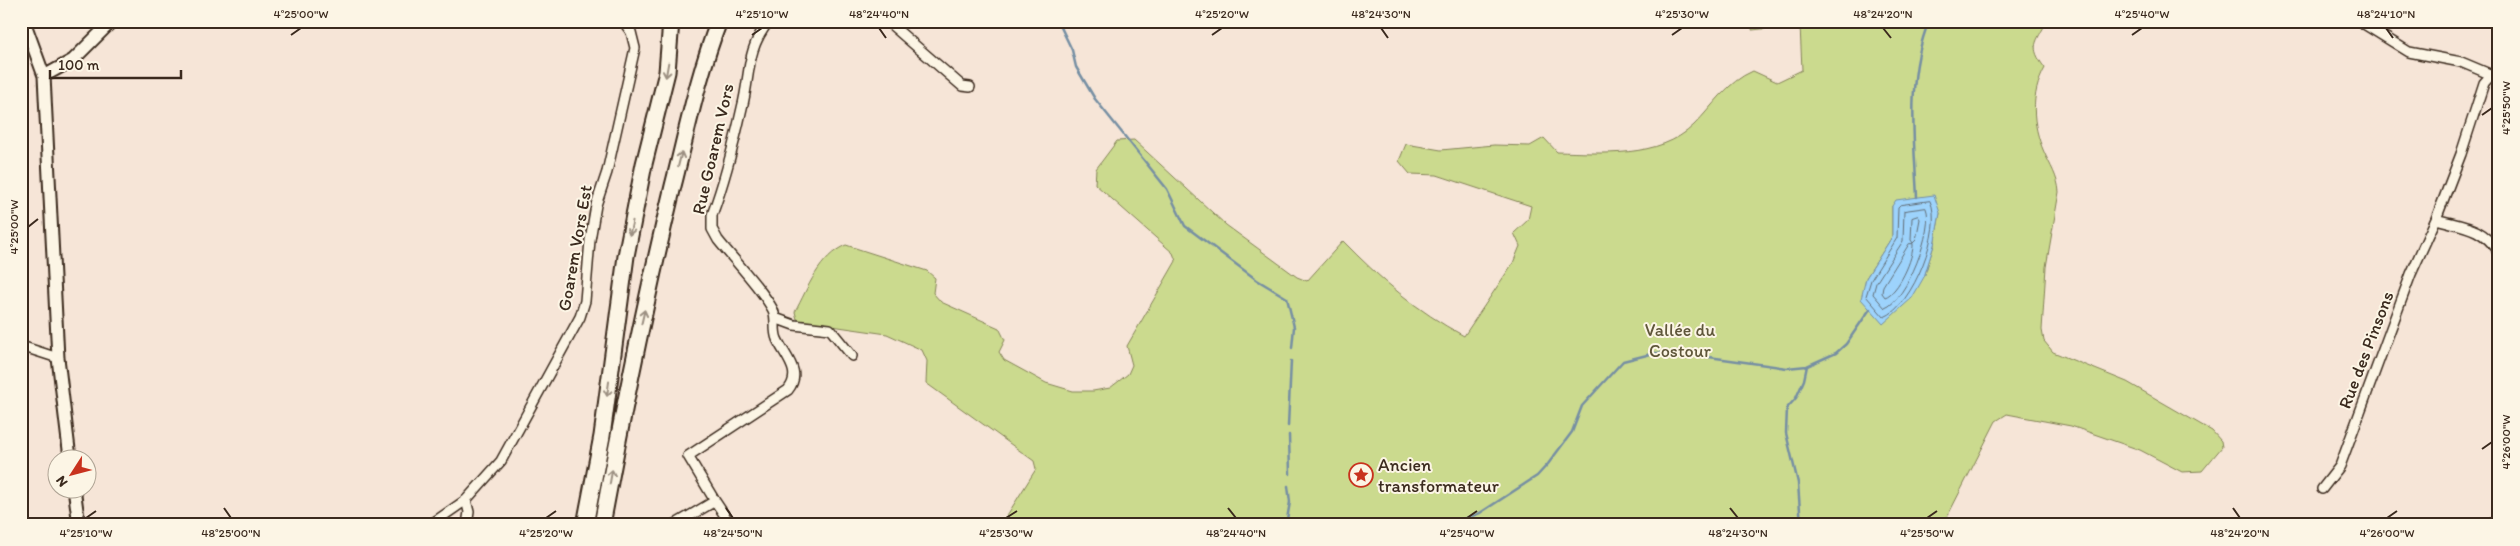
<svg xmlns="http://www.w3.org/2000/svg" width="2520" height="546" font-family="Itim,sans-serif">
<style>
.green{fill:#cbda8e;stroke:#838256;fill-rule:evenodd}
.water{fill:#9dd3fc;stroke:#768fa3}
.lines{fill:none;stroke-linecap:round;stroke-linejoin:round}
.shore{stroke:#626e77;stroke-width:1}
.stream{stroke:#768fa3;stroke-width:2.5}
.street-casing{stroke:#3b2a1e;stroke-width:12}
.secondary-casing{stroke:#3b2a1e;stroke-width:15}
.highway-casing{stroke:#3b2a1e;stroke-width:19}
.street{stroke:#fcf5e5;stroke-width:9}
.secondary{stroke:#fcf5e5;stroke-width:11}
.highway{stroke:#fcf5e5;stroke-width:15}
.oneway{stroke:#9c9082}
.ticks{fill:none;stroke:#3b2a1e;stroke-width:2}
.labels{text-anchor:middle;stroke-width:4;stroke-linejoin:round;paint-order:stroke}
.street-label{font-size:18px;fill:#3b2a1e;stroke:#fcf5e5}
.park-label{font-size:18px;fill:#5f563a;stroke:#fcf5e5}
.poi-label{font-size:18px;fill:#3b2a1e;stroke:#fcf5e5;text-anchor:start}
.neatline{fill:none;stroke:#3b2a1e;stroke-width:2}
.ticks-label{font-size:12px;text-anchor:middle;fill:#3b2a1e}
</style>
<rect width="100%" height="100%" fill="#f6e5d7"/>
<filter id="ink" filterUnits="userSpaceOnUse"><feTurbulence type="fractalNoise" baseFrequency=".02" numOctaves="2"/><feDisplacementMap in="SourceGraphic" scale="10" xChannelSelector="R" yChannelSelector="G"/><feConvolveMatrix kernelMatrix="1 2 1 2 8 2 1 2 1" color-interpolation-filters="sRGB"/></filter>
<g filter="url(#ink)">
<path class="green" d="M1754 21H2047C2036 43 2028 46 2045 68 2030 95 2032 124 2044 152 2050 165 2058 177 2059 192L2046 267 2042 330 2044 341 2053 352 2127 382 2212 431 2221 441 2222 447 2202 471 2182 472 2140 450 2071 426 2007 414 1996 421 1943 525H1225L1219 519 1188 525H1001L1036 469 1034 461 926 383 927 361 922 350 887 334 804 322 797 319 795 312C808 288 819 256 846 245L927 271 935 278 933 293 941 302 999 328 1005 340 999 352 1004 360 1046 383 1073 391H1093L1110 388 1128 374 1132 365 1127 346 1176 261 1173 253 1095 184 1096 169 1117 141 1134 140 1226 225 1297 277 1307 281 1343 241C1380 279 1417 311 1464 336L1513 263 1520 246 1514 233 1528 220 1531 206 1437 175 1410 174 1399 161 1406 144 1441 150 1494 145 1530 146 1544 138 1557 152C1601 153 1659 159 1694 125 1713 106 1727 82 1753 71L1777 82 1802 70 1800 25 1752 30ZM1892 206 1940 213 1934 245 1924 277 1866 278 1892 237Z"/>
<path class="water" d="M1934 195 1940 213 1934 245 1924 277 1912 298 1883 324 1861 299 1866 278 1892 237V206L1896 200Z"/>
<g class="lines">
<path class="shore" d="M1930 201C1944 227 1912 307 1884 317L1866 296 1871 280 1897 238 1898 207 1900 205Z
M1926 208C1935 228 1906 301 1885 308L1873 294 1876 283 1903 241 1904 211Z
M1918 216 1920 219 1916 240 1913 243 1911 240 1912 218Z
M1913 244C1914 258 1898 293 1885 297L1882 293 1883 286 1909 244Z"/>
<path class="stream" d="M1058 21 1072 50 1076 67 1095 99 1167 189 1185 226 1257 280 1287 298 1294 327 1292 348
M1917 197C1914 138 1906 77 1929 21
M1288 426 1291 361
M1289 435 1290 474
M1286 525 1290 502 1288 486
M1448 525 1480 513 1537 476 1548 464 1572 432 1582 406 1623 361 1655 353H1680L1787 368 1807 366 1836 353 1846 344 1870 309
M1801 525 1798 483 1786 433 1787 408 1796 398 1804 380 1807 366"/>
<g class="street-casing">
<path id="street" d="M887 21 962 86 970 87
M2359 21 2409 52 2461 62 2499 78
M2492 74 2484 83 2461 154 2436 219C2464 227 2481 226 2499 252
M775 318 794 325 830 329 852 356
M21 346 58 358
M2322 489 2340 466 2411 274 2436 219
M466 500 469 512 467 525
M715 501 731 525
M2491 523 2495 525
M430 525 466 500 501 461 580 317 585 301 590 240 596 205 607 172 635 48 631 32 623 21
M674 525 715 501 688 456 788 390C803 372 785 357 777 339 773 330 777 319 773 310 763 290 733 259 718 240L712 229V215C725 180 734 144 742 108 751 74 745 51 769 21"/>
</g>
<g class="secondary-casing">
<path id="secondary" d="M24 21 44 76 58 358 70 458
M44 76 73 60 112 21
M74 488 79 525"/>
</g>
<g class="highway-casing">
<path id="highway" d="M585 525 602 436 626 256 644 164 667 72 671 21
M602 525C623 411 646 298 673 186 687 131 698 75 719 21"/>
</g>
<use href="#street" class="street"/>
<use href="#secondary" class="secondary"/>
<use href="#highway" class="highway"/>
</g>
<defs><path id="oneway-shaft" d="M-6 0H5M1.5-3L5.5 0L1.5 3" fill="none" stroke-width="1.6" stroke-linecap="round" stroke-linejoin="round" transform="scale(1.25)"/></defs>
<g class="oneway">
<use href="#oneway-shaft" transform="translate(667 70) rotate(100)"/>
<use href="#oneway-shaft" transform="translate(680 159) rotate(-76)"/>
<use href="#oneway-shaft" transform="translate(631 228) rotate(102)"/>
<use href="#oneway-shaft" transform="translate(643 317) rotate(-77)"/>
<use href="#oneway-shaft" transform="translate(608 389) rotate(98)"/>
<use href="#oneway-shaft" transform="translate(611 477) rotate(-80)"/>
</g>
</g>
<path class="ticks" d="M879 28 886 38M1381 28 1388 38M1883 28 1891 38M2386 28 2393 38M291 35 301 28M752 35 762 28M1212 35 1222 28M1672 35 1682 28M2132 35 2142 28M2482 115 2492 108M28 227 38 219M2482 449 2492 442M224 508 231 518M726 508 733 518M1228 508 1236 518M1730 508 1738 518M2233 508 2240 518M86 518 96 511M546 518 556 511M1006 518 1017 511M1467 518 1477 511M1927 518 1937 511M2387 518 2397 511"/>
<defs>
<g id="sight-ring" transform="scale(1.25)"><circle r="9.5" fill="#fcf5e5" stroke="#c8321e" stroke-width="1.5"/><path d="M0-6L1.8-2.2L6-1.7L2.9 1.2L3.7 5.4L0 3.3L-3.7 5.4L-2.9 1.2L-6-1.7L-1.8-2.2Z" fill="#c8321e"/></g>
</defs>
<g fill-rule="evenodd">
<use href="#sight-ring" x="1361" y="475"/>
</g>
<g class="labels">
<g class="street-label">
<text transform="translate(713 149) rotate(-77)" y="6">Rue Goarem Vors</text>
<text transform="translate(575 248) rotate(-80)" y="6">Goarem Vors Est</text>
<text transform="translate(2366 350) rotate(-69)" y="6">Rue des Pinsons</text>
</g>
<g class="park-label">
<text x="1680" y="336">Vallée du<tspan x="1680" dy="21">Costour</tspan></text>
</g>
<g class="poi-label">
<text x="1378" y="471">Ancien<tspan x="1378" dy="21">transformateur</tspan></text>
</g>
</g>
<rect width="2520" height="546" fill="none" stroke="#fcf5e5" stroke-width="55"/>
<g transform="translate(72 474) rotate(234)"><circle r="24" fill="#fcf5e5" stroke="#afa495"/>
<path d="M0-4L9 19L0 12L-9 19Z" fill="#c8321e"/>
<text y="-8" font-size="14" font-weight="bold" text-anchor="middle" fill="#3b2a1e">N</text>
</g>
<path d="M50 70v8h131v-8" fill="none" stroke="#3b2a1e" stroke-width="2.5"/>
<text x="58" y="70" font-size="15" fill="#3b2a1e" stroke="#fcf5e5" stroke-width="4" paint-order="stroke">100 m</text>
<rect x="28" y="28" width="2464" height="490" class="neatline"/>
<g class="ticks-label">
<text x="301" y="18">4°25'00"W</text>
<text x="762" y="18">4°25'10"W</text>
<text x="879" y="18">48°24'40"N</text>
<text x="1222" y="18">4°25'20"W</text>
<text x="1381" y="18">48°24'30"N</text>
<text x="1682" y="18">4°25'30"W</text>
<text x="1883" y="18">48°24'20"N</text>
<text x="2142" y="18">4°25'40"W</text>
<text x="2386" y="18">48°24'10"N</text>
<text transform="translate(2506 108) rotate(-90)" y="4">4°25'50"W</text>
<text transform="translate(14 227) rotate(-90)" y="4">4°25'00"W</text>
<text transform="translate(2506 442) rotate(-90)" y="4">4°26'00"W</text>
<text x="86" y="537">4°25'10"W</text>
<text x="231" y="537">48°25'00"N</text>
<text x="546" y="537">4°25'20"W</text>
<text x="733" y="537">48°24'50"N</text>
<text x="1006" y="537">4°25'30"W</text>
<text x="1236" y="537">48°24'40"N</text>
<text x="1467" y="537">4°25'40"W</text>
<text x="1738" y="537">48°24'30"N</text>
<text x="1927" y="537">4°25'50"W</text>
<text x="2240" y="537">48°24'20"N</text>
<text x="2387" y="537">4°26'00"W</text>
</g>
</svg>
